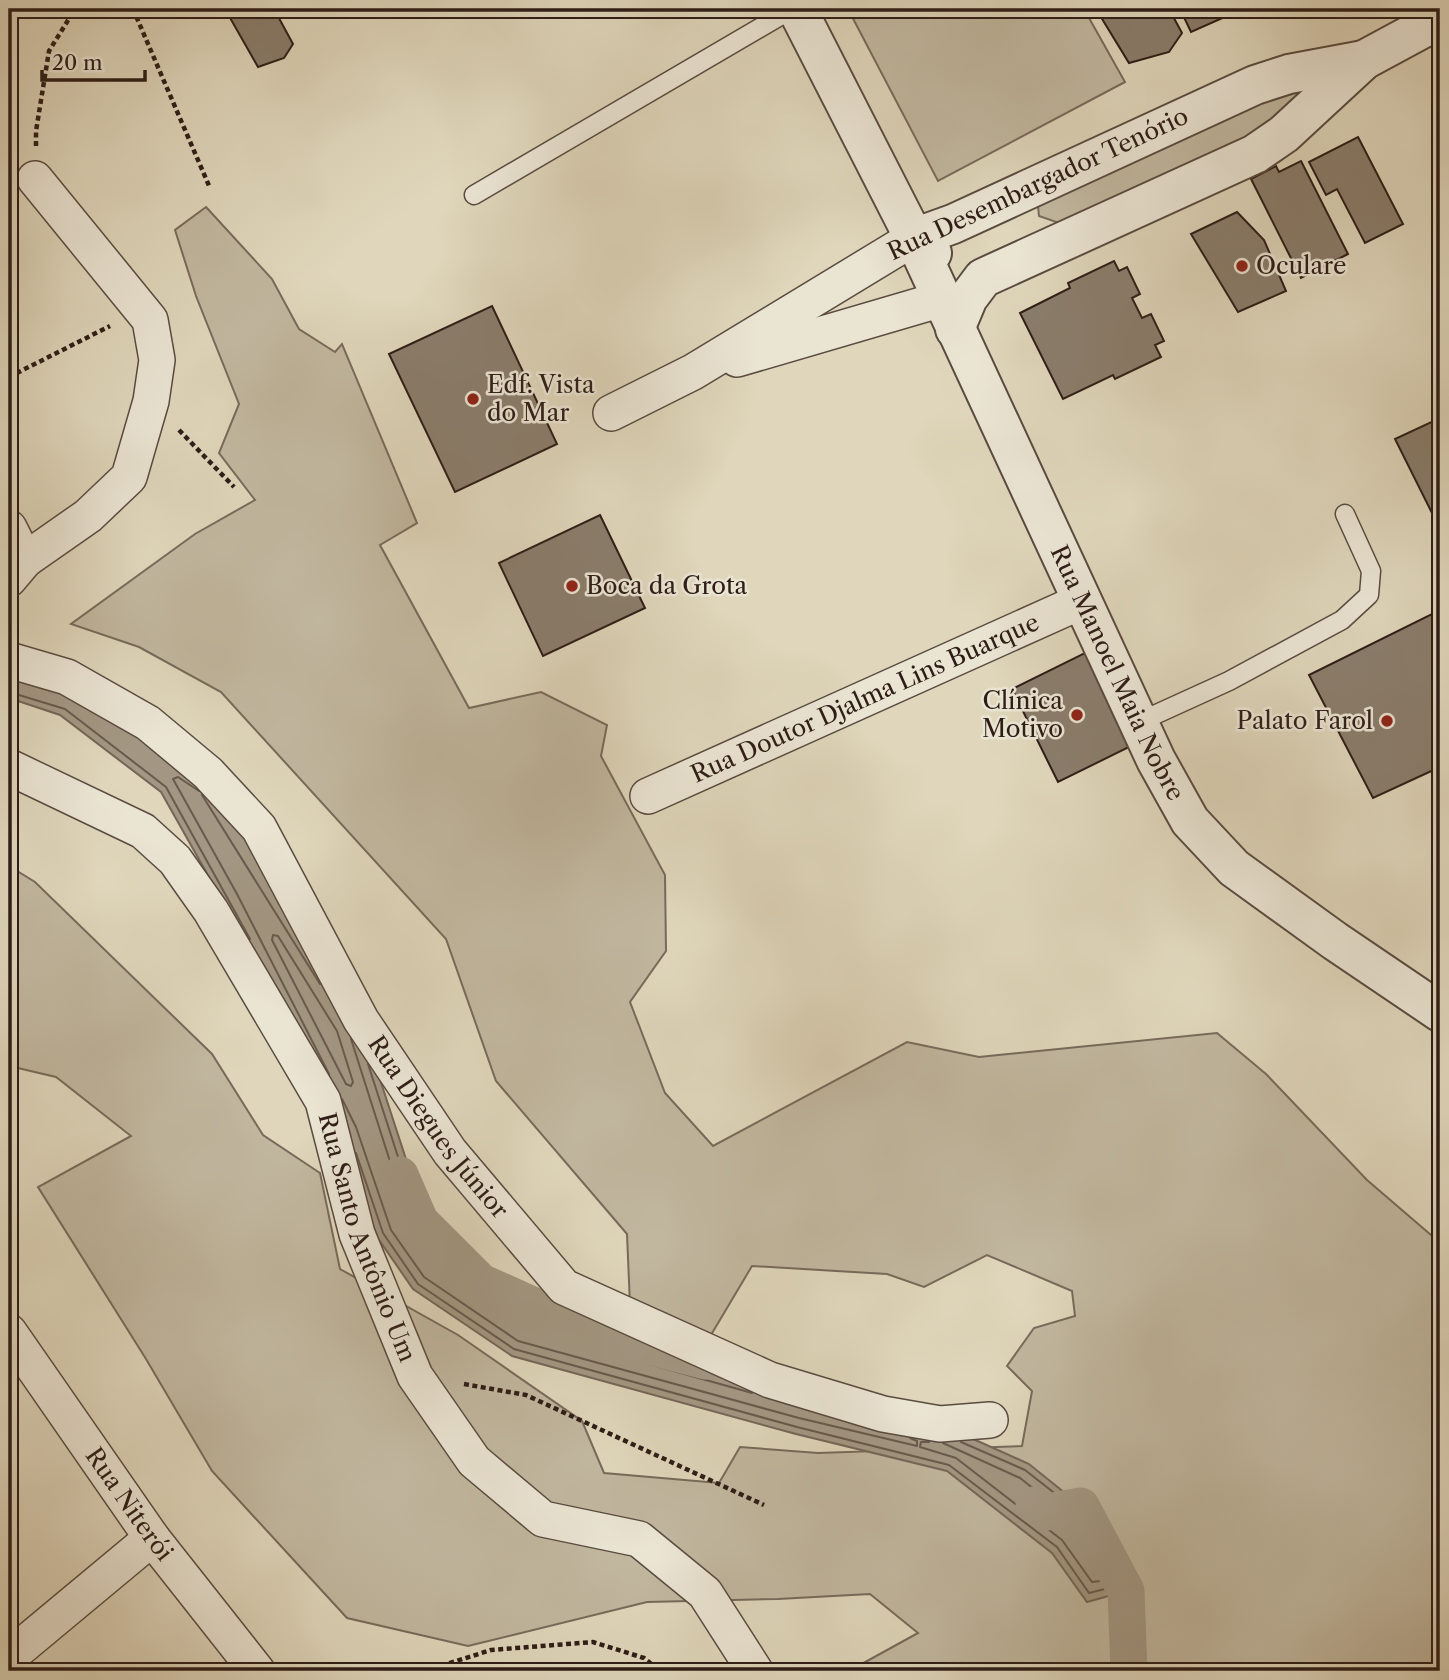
<svg xmlns="http://www.w3.org/2000/svg" width="1449" height="1680" font-family="'Libre Caslon Text',serif">
<style>
.green{fill:#c1b79f;stroke:#786a5b;stroke-width:2}
.water{fill:#a39783;stroke:#746658;stroke-width:2}
.lines{fill:none;stroke-linecap:round;stroke-linejoin:round}
.shore{stroke:#685a4d;stroke-width:2}
.canal{stroke:#a39783;stroke-width:37}
.building{fill:#8a7d6c;stroke:#2e1d17;stroke-width:2}
.service-casing{stroke:#5a4b40;stroke-width:21}
.minor-casing{stroke:#5a4b40;stroke-width:38}
.tertiary-casing{stroke:#5a4b40;stroke-width:42}
.path{stroke:#2e1d17;stroke-width:4.5;stroke-dasharray:5 3.5;stroke-linecap:butt}
.service{stroke:#eae4d3;stroke-width:18}
.minor{stroke:#eae4d3;stroke-width:35}
.tertiary{stroke:#eae4d3;stroke-width:38}
.poi-dot{fill:#8f2418;stroke:#eae4d3;stroke-width:2.5}
.labels{text-anchor:middle;stroke-width:5;stroke-linejoin:round;paint-order:stroke}
.street-label{font-size:24px;fill:#2e1d17;stroke:#eae4d3}
.poi-label{font-size:24px;fill:#2e1d17;stroke:#eae4d3;text-anchor:start}
</style>
<rect width="100%" height="100%" fill="#dfd6bb"/>
<filter id="stains"><feTurbulence type="fractalNoise" baseFrequency=".00286" numOctaves="4"/><feColorMatrix values="0 0 0 0 .2 0 0 0 0 .09 0 0 0 0 .02 0 0 0 .5 -.17"/></filter>
<radialGradient id="worn" r=".72"><stop offset=".6" stop-color="#630" stop-opacity="0"/><stop offset="1" stop-color="#630" stop-opacity=".3"/></radialGradient>
<path class="green" d="M848 9H1084L1125 82 938 181Z
M1292 85 1306 95 1268 133 1059 223 1039 216 1037 196Z
M206 207 272 279 299 329 335 352 342 344 417 523 380 545 469 708 541 692 607 725 601 756 665 875 666 951 630 1002 665 1093 713 1146 907 1042 979 1057 1217 1033 1266 1074 1367 1180 1438 1241 1440 1256V1671H849L918 1633 870 1594 778 1599 647 1602 468 1646 347 1618 212 1471 146 1359 38 1187 131 1136 56 1077 9 1066V866L35 882 212 1054 263 1135 320 1173 340 1269 458 1335 582 1421 604 1473 719 1483 740 1447 818 1453 1022 1446 1032 1391 1007 1366 1034 1328 1075 1316 1072 1291 987 1255 924 1287 887 1274 752 1266 708 1340 630 1305 627 1234 496 1081 446 939 221 692 139 647 71 624 195 534 255 500 219 453 239 404 196 296 175 230Z"/>
<path class="water" d="M9 663 67 680 212 782 372 1055 417 1193 420 1221 481 1282 590 1331 735 1372 940 1424 1029 1464 1081 1506 1126 1591 1087 1602 1052 1553 947 1471 796 1434 512 1356 413 1289 377 1237 342 1132 223 902 161 792 60 715 9 698Z"/>
<g class="lines">
<path class="shore" d="M9 692 65 709 166 787 250 939
M199 791 178 777 173 779 237 894 329 1074
M202 795 320 984
M273 935 278 936 337 1031 353 1082 351 1086 346 1084 272 940Z
M351 1039 401 1196 406 1228 470 1294 585 1346 752 1393
M368 1064 410 1194 414 1224 476 1287 587 1337 698 1369
M342 1099 356 1127 391 1230 424 1277 518 1341 799 1418 917 1446V1441L910 1438
M356 1153 383 1233 418 1284 514 1349 797 1427 949 1465 1057 1547 1089 1593 1113 1587 1114 1583 1076 1510 1025 1470 961 1442
M929 1442H921L920 1447 956 1458 1062 1540 1092 1582 1100 1581 1101 1577 1068 1516 1020 1478 943 1443"/>
<path class="canal" d="M400 1175 420 1221 481 1282 590 1331 706 1361
M1034 1505 1047 1512 1081 1506 1126 1591 1129 1671"/>
</g>
<path class="building" d="M225 9H274L293 44 284 58 258 67Z
M1096 9H1169L1182 33 1169 52 1129 63Z
M1180 9H1234L1236 12 1191 32Z
M1242 9H1264L1245 13Z
M1358 137 1403 224 1365 243 1337 189 1326 195 1309 162Z
M1301 161 1348 254 1301 278 1251 179 1276 166 1279 172Z
M1237 212 1264 240 1286 291 1238 312 1191 234Z
M1114 261 1119 271 1127 267 1140 294 1132 298 1142 318 1151 314 1164 341 1155 345 1161 357 1115 379 1113 375 1063 399 1020 313 1070 288 1068 283Z
M492 306 557 444 455 492 389 354Z
M1440 418V529L1395 439Z
M600 515 645 608 543 656 499 563Z
M1440 610V767L1373 798 1309 675Z
M1095 648 1141 741 1058 782 1012 689Z"/>
<g class="lines">
<g class="service-casing">
<path id="service" d="M474 195 792 9
M1139 722 1229 681 1342 620 1369 595 1371 571 1345 514"/>
</g>
<g class="minor-casing">
<g id="minor">
<path d="M737 359 942 299"/>
<path d="M611 413 693 372 914 238"/>
<path d="M9 528 25 560"/>
<path d="M9 579 25 560 88 516 129 477 151 401 157 360 150 320 35 179"/>
<path id="s1" d="M9 660 67 677 148 723 208 773 259 828 361 1020 450 1152 564 1287 770 1380 883 1414 940 1424 990 1420"/>
<path id="s2" d="M9 767 143 831 175 860 211 911 323 1101 357 1234 415 1376 474 1461 543 1519 639 1539 705 1593 755 1671"/>
<path id="s3" d="M648 796 1082 601"/>
<path id="s4" d="M9 1332 152 1538 257 1671"/>
<path d="M9 1657 152 1538"/>
</g>
</g>
<g class="tertiary-casing">
<g id="tertiary">
<path d="M797 9 914 238 932 253"/>
<path id="s5" d="M1364 60 1289 74 1255 85 953 224 914 238 1156 760 1190 821 1234 868 1335 941 1440 1012"/>
<path d="M955 329 968 298 983 278 1255 154 1284 134 1364 60 1440 19"/>
</g>
</g>
<path class="path" d="M133 9 210 188
M36 146V131L49 51 75 9
M9 218 18 213
M9 377 110 326
M179 430 234 487
M464 1384 526 1395 764 1505
M425 1671 491 1650 593 1642 644 1658 660 1671"/>
<use href="#service" class="service"/>
<use href="#minor" class="minor"/>
<use href="#tertiary" class="tertiary"/>
</g>
<g class="poi-dot">
<circle cx="1242" cy="266" r="7"/>
<circle cx="473" cy="399" r="7"/>
<circle cx="572" cy="586" r="7"/>
<circle cx="1077" cy="715" r="7"/>
<circle cx="1387" cy="721" r="7"/>
</g>
<g class="labels">
<g class="street-label">
<text transform="translate(1038 184) rotate(-25)" y="8">Rua Desembargador Tenório</text>
<text dy="8" stroke="none"><textPath href="#s5" startOffset="966">Rua Manoel Maia Nobre</textPath></text>
<text dy="8" stroke="none"><textPath href="#s3" startOffset="238">Rua Doutor Djalma Lins Buarque</textPath></text>
<text dy="8" stroke="none"><textPath href="#s1" startOffset="656">Rua Diegues Júnior</textPath></text>
<text dy="8" stroke="none"><textPath href="#s2" startOffset="618">Rua Santo Antônio Um</textPath></text>
<text dy="8" stroke="none"><textPath href="#s4" startOffset="210">Rua Niterói</textPath></text>
</g>
<g class="poi-label">
<text x="1256" y="274">Oculare</text>
<text x="487" y="393">Edf. Vista<tspan x="487" dy="28">do Mar</tspan></text>
<text x="586" y="594">Boca da Grota</text>
<text x="1063" y="709" text-anchor="end">Clínica<tspan x="1063" dy="28">Motivo</tspan></text>
<text x="1373" y="729" text-anchor="end">Palato Farol</text>
</g>
</g>
<rect width="1449" height="1680" fill="none" stroke="#dfd6bb" stroke-width="35"/>
<rect x="10" y="10" width="1428" height="1659" fill="none" stroke="#2e1d17" stroke-width="3.5"/>
<rect x="18" y="18" width="1414" height="1645" fill="none" stroke="#2e1d17" stroke-width="2"/>
<path d="M42 70v10h103v-10" fill="none" stroke="#2e1d17" stroke-width="3.5"/>
<text x="52" y="70" font-size="21" fill="#2e1d17" stroke="#eae4d3" stroke-width="5" paint-order="stroke">20 m</text>
<rect width="100%" height="100%" filter="url(#stains)"/>
<rect width="100%" height="100%" fill="url(#worn)"/>
</svg>
